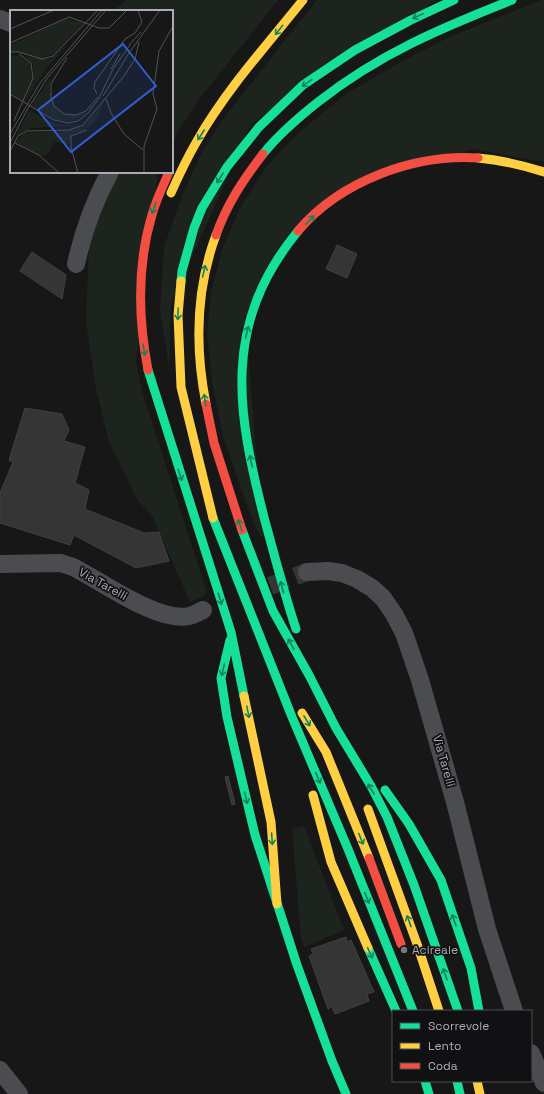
<svg xmlns="http://www.w3.org/2000/svg" width="544" height="1094" font-family="'Space Grotesk',sans-serif">
<style>
.green{fill:#1d241e}
.building{fill:#353536;stroke:#3f4043}
.lines{fill:none;stroke-linecap:round;stroke-linejoin:round}
.street-tunnel{stroke:#343537;stroke-width:18;stroke-dasharray:18 9;stroke-linecap:butt}
.street{stroke:#4b4c50;stroke-width:18}
.fast{stroke:#16e098;stroke-width:9}
.slow{stroke:#ffcf43;stroke-width:9}
.jam{stroke:#f24e42;stroke-width:9}
.oneway{stroke:#14835c}
.poi-dot{fill:#757880;stroke:#111113;stroke-width:1.5}
.labels{text-anchor:middle;stroke-width:3.5;stroke-linejoin:round;paint-order:stroke}
.street-label{font-size:12px;fill:#a8adb8;stroke:#111113}
.poi-label{font-size:12px;fill:#a8adb8;stroke:#111113;text-anchor:start}
.inset-road{fill:none;stroke:#515357;stroke-width:1}
.view{fill:#325cd3;fill-opacity:0.15;stroke:#325cd3;stroke-width:2}
.inset-edge{fill:none;stroke:#a8adb8;stroke-width:2}
</style>
<rect width="100%" height="100%" fill="#171717"/>
<path class="green" d="M127 0H278L197 102 179 130 172 144V11H112Z
M317 0H437L251 124 171 304 169 367 160 311 164 247 182 196 203 150 223 119Z
M542 0H544V162L473 149 330 194 245 316 263 539 254 525 223 436 212 383 207 334 211 292 223 247 240 208 267 166 297 134 347 93 401 62 447 38Z
M121 172H158L136 362 142 391 207 593 202 597 190 602 152 515 138 501 109 442 96 388 86 323 89 240 107 193Z
M304 826 344 930 304 947 301 938 292 829Z"/>
<path class="building" d="M337 245 357 254 347 278 326 269Z
M32 252 66 275 62 299 20 271Z
M25 408 62 414 69 430 64 441 85 447 75 483 89 490 85 509 144 533 159 532 169 561 136 568 74 535 70 545 0 523V493L13 462 9 460Z
M228 776 235 804 232 805 225 777Z
M346 937 347 942 351 940 374 992 367 994 369 1001 335 1014 332 1007 328 1009 309 956 313 954 311 949Z"/>
<g class="lines">
<path class="street-tunnel" d="M270 586 307 572"/>
<path class="street" d="M0 19 11 23
M76 264C83 232 94 201 110 172
M0 564 61 563 73 567C101 581 158 623 189 616 194 615 199 612 203 610
M307 572 328 571 342 573 357 579 372 588 383 598 394 614 404 633 420 680 455 802 487 929 514 1011
M531 1053 544 1083
M0 1070 19 1094"/>
<path class="fast" d="M263 154C279 134 299 117 318 102 379 54 441 28 512 0
M181 281 182 271 194 228 202 208 227 167 259 127 303 85 355 50 411 20 454 0
M148 370 231 632 244 696
M213 518 292 717 348 849 413 1011
M242 530 273 611 309 675 336 728 371 786 387 817 414 885 458 1011
M296 629C284 593 275 557 265 521 237 413 221 325 298 231
M230 640 221 678 227 717 255 835 297 965 332 1061 346 1094
M385 790 409 824 441 880 471 968 479 1011
M368 948 396 1011
M425 1081 429 1094
M457 1081 460 1094"/>
<path class="slow" d="M478 158C501 160 522 165 544 172
M171 193C179 175 187 158 197 141 226 90 266 46 303 0
M181 281 178 315 181 387 213 518
M206 404C195 348 196 289 216 235
M244 696 271 822 277 904
M302 713 326 752 369 858
M313 795 331 862 368 948
M368 809 417 944 439 1011
M477 1081 480 1094"/>
<path class="jam" d="M298 231C340 181 414 154 478 158
M216 235C227 204 243 180 263 154
M148 370C138 318 137 265 152 215 156 200 163 186 169 172
M206 404 214 443 242 530
M369 858 401 944"/>
</g>
<defs><path id="oneway-shaft" d="M-6 0H5M1.5-3L5.5 0L1.5 3" fill="none" stroke-width="1.6" stroke-linecap="round" stroke-linejoin="round"/></defs>
<g class="oneway">
<use href="#oneway-shaft" transform="translate(418 16) rotate(155)"/>
<use href="#oneway-shaft" transform="translate(279 30) rotate(129)"/>
<use href="#oneway-shaft" transform="translate(307 83) rotate(144)"/>
<use href="#oneway-shaft" transform="translate(201 135) rotate(123)"/>
<use href="#oneway-shaft" transform="translate(220 178) rotate(122)"/>
<use href="#oneway-shaft" transform="translate(154 208) rotate(109)"/>
<use href="#oneway-shaft" transform="translate(310 220) rotate(-45)"/>
<use href="#oneway-shaft" transform="translate(204 271) rotate(-77)"/>
<use href="#oneway-shaft" transform="translate(178 314) rotate(92)"/>
<use href="#oneway-shaft" transform="translate(247 332) rotate(-77)"/>
<use href="#oneway-shaft" transform="translate(144 350) rotate(80)"/>
<use href="#oneway-shaft" transform="translate(205 400) rotate(-99)"/>
<use href="#oneway-shaft" transform="translate(251 461) rotate(-102)"/>
<use href="#oneway-shaft" transform="translate(180 475) rotate(72)"/>
<use href="#oneway-shaft" transform="translate(240 525) rotate(-108)"/>
<use href="#oneway-shaft" transform="translate(282 587) rotate(-105)"/>
<use href="#oneway-shaft" transform="translate(220 599) rotate(72)"/>
<use href="#oneway-shaft" transform="translate(291 644) rotate(-119)"/>
<use href="#oneway-shaft" transform="translate(223 670) rotate(103)"/>
<use href="#oneway-shaft" transform="translate(248 712) rotate(78)"/>
<use href="#oneway-shaft" transform="translate(307 721) rotate(59)"/>
<use href="#oneway-shaft" transform="translate(318 778) rotate(67)"/>
<use href="#oneway-shaft" transform="translate(371 789) rotate(-121)"/>
<use href="#oneway-shaft" transform="translate(246 798) rotate(76)"/>
<use href="#oneway-shaft" transform="translate(272 839) rotate(86)"/>
<use href="#oneway-shaft" transform="translate(361 839) rotate(68)"/>
<use href="#oneway-shaft" transform="translate(367 898) rotate(68)"/>
<use href="#oneway-shaft" transform="translate(454 920) rotate(-109)"/>
<use href="#oneway-shaft" transform="translate(409 921) rotate(-110)"/>
<use href="#oneway-shaft" transform="translate(370 953) rotate(66)"/>
<use href="#oneway-shaft" transform="translate(445 974) rotate(-109)"/>
</g>
<circle class="poi-dot" cx="404" cy="950" r="4"/>
<g class="labels">
<g class="street-label">
<text transform="translate(103 584) rotate(29)" y="4">Via Tarelli</text>
<text transform="translate(444 761) rotate(74)" y="4">Via Tarelli</text>
</g>
<g class="poi-label">
<text x="412" y="954">Acireale</text>
</g>
</g>
<g transform="translate(10 10)">
<rect width="163" height="163" fill="#171717"/>
<path d="M55 9 74 13 44 44 31 48 0 41V35L3 34ZM60 32 36 59 12 97 24 66 23 54 15 46 40 49ZM7 45 20 53 22 68 12 90 0 83V46ZM43 64 39 78 42 93 56 105 78 103 66 110 58 111 47 110 21 96ZM94 90 89 107 81 116 74 121 62 123 59 134 45 132 37 145 33 146 5 132 15 123 57 121 75 115ZM19 100 39 111 55 115 68 114 79 107 65 116 21 118 6 126Z" fill="#1d241e"/>
<path class="inset-road" d="M0 19 44 0M0 33 59 7 89 18H99L117 0M119 35 131 22M0 42H9L32 49 43 46 88 0M119 43 150 0M57 48 41 74V87L44 96 54 104 66 105 76 101 88 87M101 59 110 44M114 66 125 49 129 32M0 84 44 110 58 113 68 111 78 103 88 90 103 59 120 35M87 84 84 78 85 72 115 29 125 23 132 12 128 0M93 86 119 43M96 89 101 103 114 124 133 140M4 111 23 68 21 53 9 44M0 124 30 73 92 0M0 133 17 100 38 67 96 0M5 133 29 145 49 163M0 141 8 126 17 121 59 120 73 115 114 66M68 163 61 137V126L77 120M134 163V136L147 99 143 84 149 41 163 16"/>
<path class="view" d="M113 34 146 76 61 142 28 100Z"/>
<rect width="163" height="163" class="inset-edge"/>
</g>
<rect x="392" y="1010" width="140" height="72" fill="#111113" stroke="#4d4f55"/>
<rect x="400" y="1023" width="20" height="6" fill="#16e098" stroke="#4d4f55"/>
<text x="428" y="1030" font-size="12" fill="#a8adb8">Scorrevole</text>
<rect x="400" y="1043" width="20" height="6" fill="#ffcf43" stroke="#4d4f55"/>
<text x="428" y="1050" font-size="12" fill="#a8adb8">Lento</text>
<rect x="400" y="1063" width="20" height="6" fill="#f24e42" stroke="#4d4f55"/>
<text x="428" y="1070" font-size="12" fill="#a8adb8">Coda</text>
</svg>
